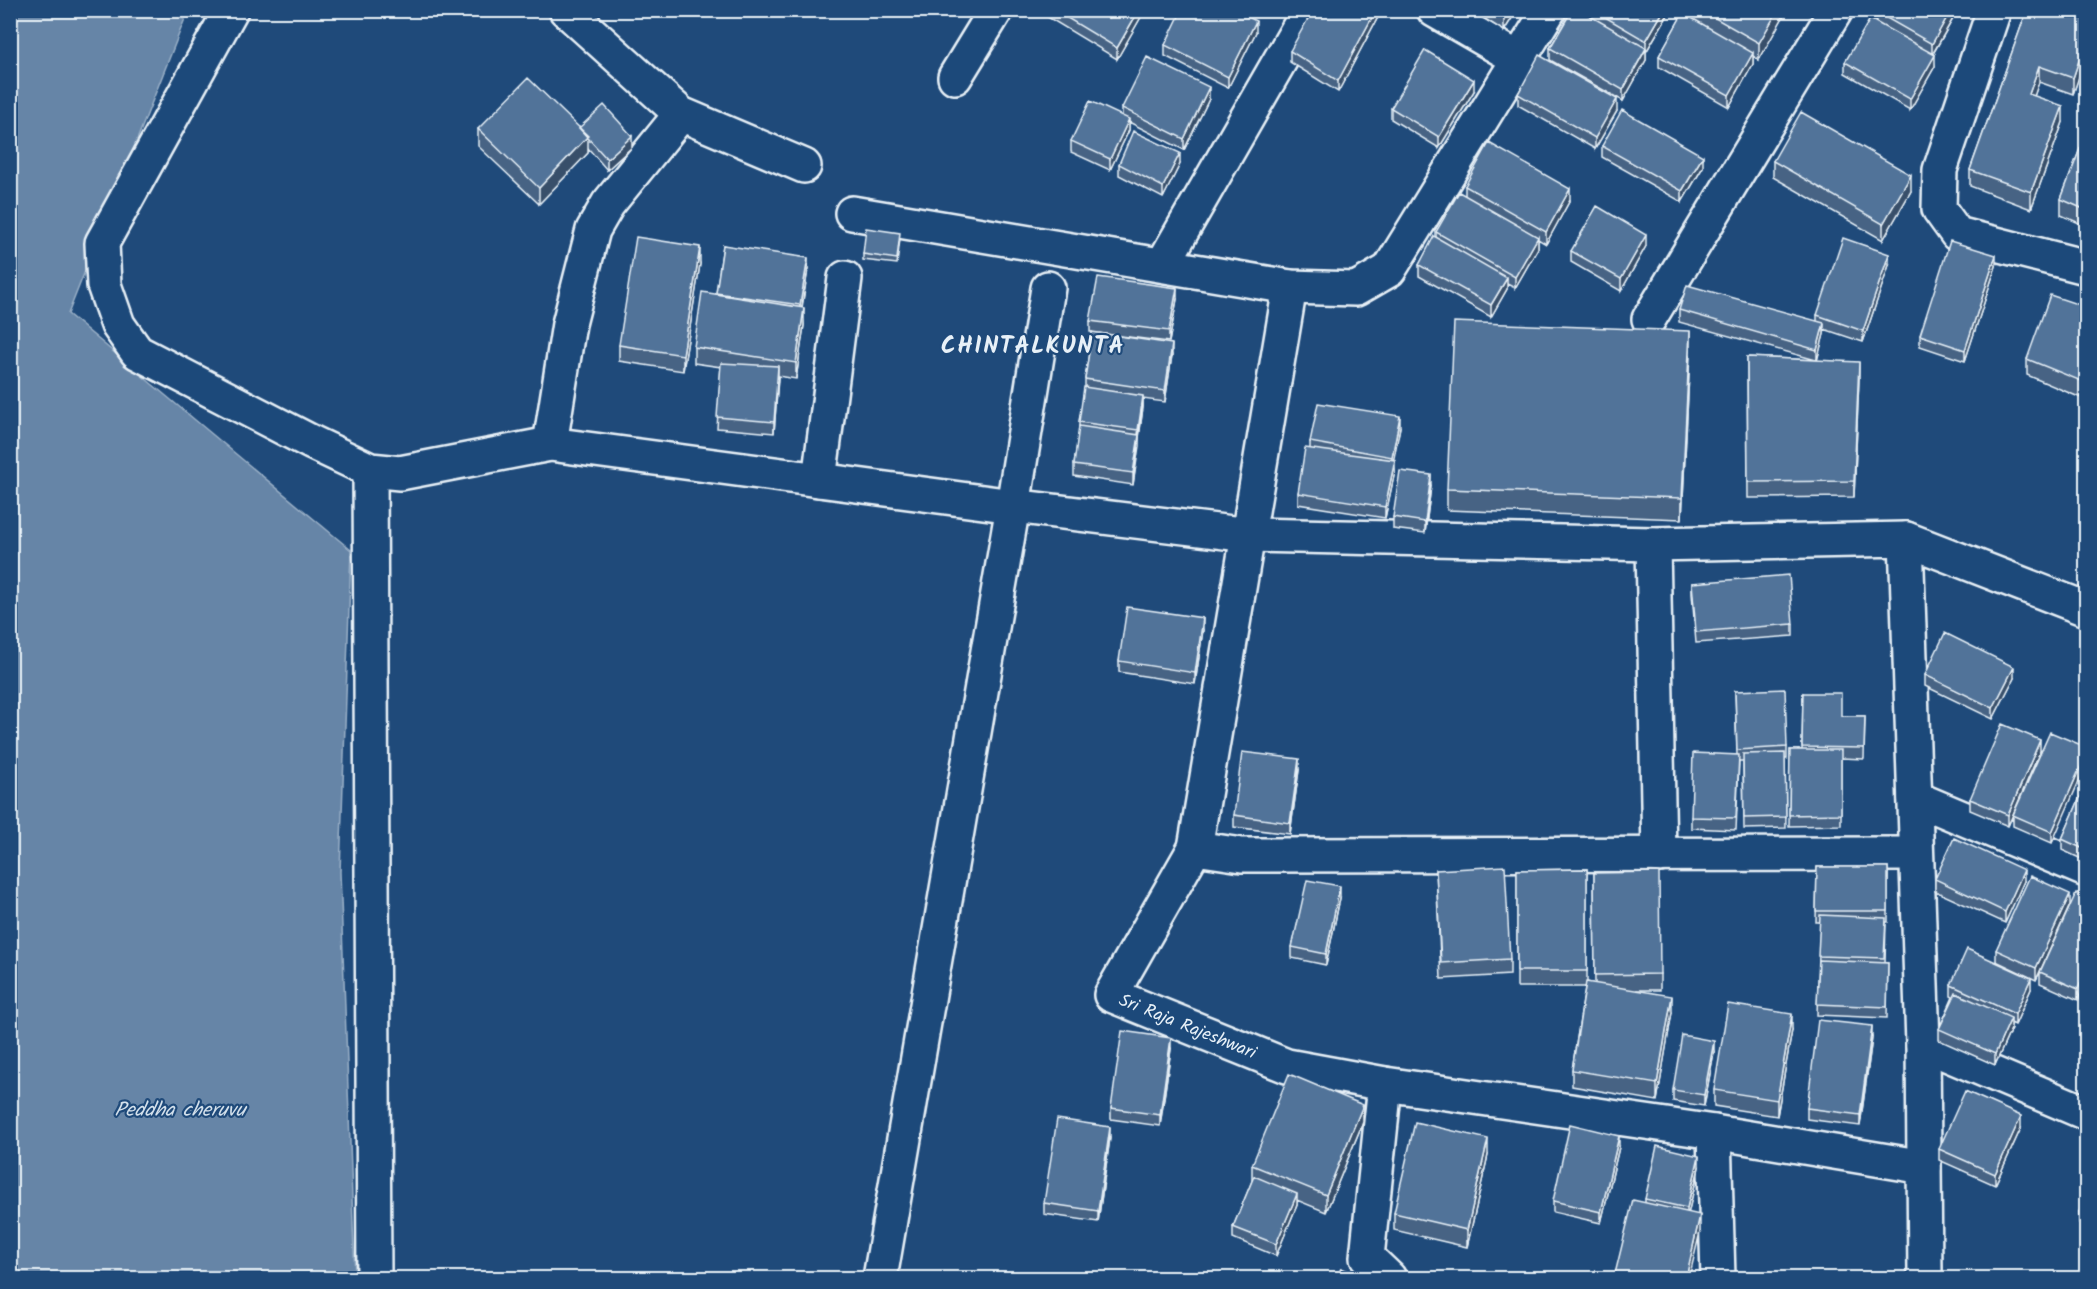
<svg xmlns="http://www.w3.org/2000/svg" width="2097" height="1289" font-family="Kalam,sans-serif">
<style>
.water{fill:#6685a7;stroke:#9ab0c7;stroke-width:1.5}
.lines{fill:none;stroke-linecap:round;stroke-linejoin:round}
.minor-casing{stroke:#e8f1f8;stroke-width:38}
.minor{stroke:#1f4a7a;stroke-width:33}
.wall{fill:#466384;stroke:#e8f1f8;stroke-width:1.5}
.shaded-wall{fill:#39506b;stroke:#e8f1f8;stroke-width:1.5}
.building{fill:#517399;stroke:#e8f1f8;stroke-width:1.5}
.labels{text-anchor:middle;stroke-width:4.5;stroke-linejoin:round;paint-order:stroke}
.street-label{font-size:18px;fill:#e8f1f8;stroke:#1f4a7a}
.water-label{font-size:20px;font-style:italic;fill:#d4e1ec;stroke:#1f4a7a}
.district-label{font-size:24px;font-weight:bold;letter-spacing:1.5px;fill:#e8f1f8;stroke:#1f4a7a}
</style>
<rect width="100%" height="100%" fill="#1f4a7a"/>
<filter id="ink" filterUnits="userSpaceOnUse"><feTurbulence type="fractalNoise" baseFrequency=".0167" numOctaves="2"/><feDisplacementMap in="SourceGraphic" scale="12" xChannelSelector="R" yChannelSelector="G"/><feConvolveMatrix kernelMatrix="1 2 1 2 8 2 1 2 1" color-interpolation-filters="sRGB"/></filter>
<g filter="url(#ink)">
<path class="water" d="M10 11H188L68 314 351 550 340 872 355 1278H11Z"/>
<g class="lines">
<g class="minor-casing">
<g id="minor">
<path d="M231 10 102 243 104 285 118 325 137 352 313 443 370 470 400 473 550 444 1013 506 1249 535 1653 544 1906 539 1923 1044 1925 1278"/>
<path d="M566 10 681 114 804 166"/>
<path d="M1434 10 1519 59"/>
<path d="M1994 10 1940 170 1939 209 1957 234 2086 267"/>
<path d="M955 77 996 10"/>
<path d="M852 213 1290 287 1356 289 1389 270 1549 10"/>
<path d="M1163 264 1309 10"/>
<path d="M1290 287 1195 848 1242 855 1916 854"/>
<path d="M1649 319 1836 10"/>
<path d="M550 444 569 324 593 230 608 204 681 114"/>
<path d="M370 470 374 1278"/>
<path d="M819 480 845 278"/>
<path d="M1906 539 2086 609"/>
<path d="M1653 544 1659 855"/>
<path d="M1915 798 2086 870"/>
<path id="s1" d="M1195 848 1111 995 1287 1066 1385 1084 1714 1132 1924 1167"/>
<path d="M1923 1044 2086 1113"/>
<path d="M1385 1084 1367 1257 1389 1278"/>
<path d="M1714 1132 1718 1278"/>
<path d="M880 1278 1013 506 1048 288"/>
</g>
</g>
<use href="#minor" class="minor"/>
</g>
<path class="wall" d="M1036 10H1096L1109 18 1113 10H1145L1117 59Z
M1261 10H1271L1268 15Z
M1378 10V17L1338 92 1290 62V51Z
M1471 10H1517L1504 31Z
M1572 10H1669V13L1646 52V60L1623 101 1550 60V48Z
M1683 10H1787L1759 60 1753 56V64L1729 107 1659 67V56L1683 13Z
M1877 10H1958L1933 54 1935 66 1910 110 1845 73V62L1876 22V12Z
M2027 10H2086V57L2073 94 2039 82 2034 96 2063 122 2031 209 1970 186V170Z
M1256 32 1228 88 1165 56V45Z
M1474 91 1439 148 1391 119V108Z
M1518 94 1617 111 1595 149 1518 105Z
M1209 99 1184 150 1129 122V130L1110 170 1071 152V141L1122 116V108Z
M579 128 632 147 607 170 588 148V153L539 204 478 146V129Z
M2086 133V226L2061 215V199Z
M1602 146 1703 167 1682 202 1602 157Z
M1773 161 1911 191 1883 240 1773 177Z
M1119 164H1180L1163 198 1119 175Z
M1465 186 1570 200 1546 244 1538 239V248L1515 288 1507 284V289L1491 317 1419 276V265L1436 237V232L1465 195Z
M900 239 897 264 863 260V254Z
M723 245 808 269 802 308 804 325 796 379 778 376 774 433 717 428 721 367 694 363V347L716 294Z
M1646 246 1621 291 1571 262V251Z
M700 264 683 371 619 361V345Z
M1889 265 1863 342 1824 329V334L1817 360 1859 378 1854 497 1748 498 1747 357 1816 360 1679 322V310L1817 321V315Z
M1996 266 1965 361 1920 346V335Z
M1177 299 1169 342 1097 333 1172 355 1165 402 1143 399V407L1139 437V446L1133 485 1074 476V465L1079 431V422L1085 388V379L1092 332H1090V321Z
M2086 307V400L2027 375V359Z
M1690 352 1682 519 1447 510V489Z
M1400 427 1393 459 1395 471 1385 518 1298 504V493L1310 449V442Z
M1431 486 1425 533 1393 529V517Z
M1692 583 1793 624V636L1696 643 1692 594Z
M1203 630 1195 684 1119 672V661Z
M1925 675 2014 678 1993 719 1925 686Z
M1735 691 1787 747V759H1785L1786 828 1744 829 1743 761H1739L1736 830 1691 828V817L1737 755Z
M1803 693 1841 716H1865L1864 759 1841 758V825L1789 826 1790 750H1802Z
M2086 747 2052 843 2013 826V815Z
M2040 751 2008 826 1970 810V799Z
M1299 770 1290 834 1234 827V815Z
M2086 784V861L2062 850V839Z
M1817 867H1888V922H1886L1885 963H1888L1887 1018 1817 1015 1820 922H1816Z
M1587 869V982L1595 984 1594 873 1660 974V990H1638L1672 1012 1657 1101 1572 1086V1070L1585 987H1517V870Z
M1436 870 1510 959V975L1441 979Z
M1935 879 2024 881 2005 923 1935 891Z
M1340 898 1326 965 1292 958V947Z
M2086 898V981L2078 1000 2040 983V972L2036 980 1996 961V950L2070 905Z
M1951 985 2031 989 2015 1025 2011 1023V1029L1995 1065 1939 1040V1029L1953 997 1951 996Z
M1792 1030 1777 1116 1714 1106V1090Z
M1872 1038 1860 1126 1807 1119V1108Z
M1171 1049 1160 1126 1111 1119V1108Z
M1714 1052 1704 1106 1673 1101V1090Z
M1363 1122 1326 1212 1297 1200V1205L1276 1256 1233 1238V1227L1252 1181V1165Z
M2021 1128 1995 1185 1939 1160V1149Z
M1110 1138 1098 1222 1044 1214V1203Z
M1619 1147 1601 1223 1553 1212V1201Z
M1488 1155 1467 1247 1394 1230V1213Z
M1699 1167 1688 1213 1700 1232 1645 1203V1199Z
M2086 1198V1227L2079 1223V1212Z"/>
<path class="shaded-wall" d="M1139 10H1145L1117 59V48Z
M1376 10H1378V17L1338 92V81Z
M1507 10H1517L1504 31V14Z
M1664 10H1669V13L1646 52V60L1623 101V90L1646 49V41Z
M1778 10H1787L1759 60V43Z
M1951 10H1958L1932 55V44Z
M1256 21V32L1228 88V77Z
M2086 40V57L2073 94V78Z
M1753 53V64L1729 107V95Z
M1935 55V66L1910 110V99Z
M2039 66V82L2029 111V94Z
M1474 80V91L1439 148V137Z
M1209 87V99L1184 150V139Z
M1617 99V111L1595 149V138Z
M2063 106V122L2031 209V192Z
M1129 119V130L1110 170V159Z
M588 136V153L539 204V188Z
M632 136V147L607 170V159Z
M1180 153V164L1163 198V187Z
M1703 156V167L1682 202V191Z
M1911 175V191L1883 240V224Z
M1570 189V200L1546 244V232Z
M1646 235V246L1621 291V279Z
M1538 237V248L1515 288V277Z
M700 247V264L683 371V355Z
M1889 254V265L1863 342V331Z
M1996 255V266L1965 361V350Z
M808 258V269L800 317V305Z
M1507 278V289L1491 317V305Z
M1177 288V299L1169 342V331Z
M804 308V325L796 379V363Z
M1824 323V334L1817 361V350Z
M1690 331V352L1682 519V498Z
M1172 344V355L1165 402V391Z
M1859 362V378L1854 497V481Z
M778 366V378L774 433V422Z
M1143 396V407L1133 485V473Z
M1400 416V427L1392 468V457Z
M1395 460V471L1385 518V507Z
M1431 475V486L1425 533V522Z
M1203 618V630L1195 684V673Z
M2014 667V678L1993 719V708Z
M2040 740V751L2008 826V815Z
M2086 754V765L2052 843V832Z
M1299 759V770L1290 834V823Z
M2024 870V881L2005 923V912Z
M1340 886V898L1326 965V954Z
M2070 894V905L2036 980V968Z
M2086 970V981L2078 1000V989Z
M2031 978V989L2015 1025V1014Z
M1672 996V1012L1657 1101V1084Z
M1792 1014V1030L1777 1116V1100Z
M2011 1018V1029L1995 1065V1054Z
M1872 1026V1038L1860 1126V1115Z
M1171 1038V1049L1160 1126V1115Z
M1714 1041V1052L1704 1106V1095Z
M1363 1105V1122L1326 1212V1195Z
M2021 1116V1128L1995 1185V1174Z
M1110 1127V1138L1098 1222V1211Z
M1619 1136V1147L1601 1223V1212Z
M1488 1139V1155L1467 1247V1230Z
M1699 1156V1167L1687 1219V1208Z
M1297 1194V1205L1276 1256V1244Z
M1700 1215V1232L1689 1278H1686Z"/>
<path class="building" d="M1054 10H1096L1109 18 1113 10H1139L1117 48Z
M1182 10H1235L1256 21 1228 77 1165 45Z
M1313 10H1376L1338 81 1290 51Z
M1498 10H1507L1504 14Z
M1572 10H1580L1646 48 1623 90 1550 48Z
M1593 10H1664L1646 41Z
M1701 10H1778L1759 43Z
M1877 10H1951L1932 44 1876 12Z
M2027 10H2086V40L2073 78 2039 66 2029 94 2063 106 2031 192 1970 170Z
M1683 13 1753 53 1729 95 1659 56Z
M1870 19 1935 55 1910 99 1845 62Z
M1425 50 1474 80 1439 137 1391 108Z
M1539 55 1617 99 1595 138 1518 94Z
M1147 57 1209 87 1184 139 1122 108Z
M528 78 588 136 539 188 478 129Z
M1090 101 1129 119 1110 159 1071 141Z
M604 105 632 136 607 159 579 128Z
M1622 110 1703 156 1682 191 1602 146Z
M1801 112 1911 175 1883 224 1773 161Z
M1133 131 1180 153 1163 187 1119 164Z
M2086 133V210L2061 199Z
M1489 143 1570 189 1546 232 1465 186Z
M1459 192 1538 237 1515 277 1436 232Z
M1597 206 1646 235 1621 279 1571 251Z
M866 228 900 233 897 259 863 254Z
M1434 236 1507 278 1491 305 1419 265Z
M636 237 700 247 683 355 619 345Z
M1843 238 1889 254 1863 331 1817 315Z
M1950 241 1996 255 1965 350 1920 335Z
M723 245 808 258 800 305 716 293Z
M1098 277 1177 288 1169 331 1090 321Z
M1687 285 1824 323 1817 350 1679 310Z
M702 292 804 308 796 363 694 347Z
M2050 295 2086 307V383L2027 359Z
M1454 322 1690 331 1682 498 1447 489Z
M1092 332 1172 344 1165 391 1085 379Z
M1747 357 1859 362 1854 481 1748 482Z
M721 363 778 366 774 422 717 417Z
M1084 387 1143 396 1138 430 1079 422Z
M1318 403 1400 416 1392 457 1310 442Z
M1079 426 1139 435 1133 473 1074 465Z
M1305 448 1395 460 1385 507 1298 493Z
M1400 471 1431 475 1425 522 1393 517Z
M1789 575 1793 624 1696 632 1692 583Z
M1127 607 1203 618 1195 673 1119 661Z
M1945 633 2014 667 1993 708 1925 675Z
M1785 689 1787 747 1737 750 1735 691Z
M1803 693H1841V716H1865L1864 748 1802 747Z
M2002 724 2040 740 2008 815 1970 799Z
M2050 732 2086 747V754L2052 832 2013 815Z
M1790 750H1841V814L1789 815Z
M1242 752 1299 759 1290 823 1234 815Z
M1693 753 1739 755 1736 818 1691 817Z
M1785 753 1786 817 1744 818 1743 754Z
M2086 784V850L2062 839Z
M1954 838 2024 870 2005 912 1935 879Z
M1505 866 1510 959 1441 963 1436 870Z
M1817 867H1888V911H1816Z
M1587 869V971H1517V870Z
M1659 872 1660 974 1595 975 1594 873Z
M2030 876 2070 894 2036 968 1996 950Z
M1307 880 1340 886 1326 954 1292 947Z
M2076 893 2086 898V970L2078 989 2040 972Z
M1820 915 1886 918 1884 958 1818 956Z
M1967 949 2031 978 2015 1014 1951 985Z
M1819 960 1888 963 1887 1007 1817 1004Z
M1586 982 1672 996 1657 1084 1572 1070Z
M1956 993 2011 1018 1995 1054 1939 1029Z
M1728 1004 1792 1014 1777 1100 1714 1090Z
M1818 1020 1872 1026 1860 1115 1807 1108Z
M1122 1031 1171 1038 1160 1115 1111 1108Z
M1682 1035 1714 1041 1704 1095 1673 1090Z
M1289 1074 1363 1105 1326 1195 1252 1165Z
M1965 1091 2021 1116 1995 1174 1939 1149Z
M1057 1119 1110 1127 1098 1211 1044 1203Z
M1415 1122 1488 1139 1467 1230 1394 1213Z
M1570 1124 1619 1136 1601 1212 1553 1201Z
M1657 1146 1699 1156 1687 1208 1645 1199Z
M1254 1176 1297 1194 1276 1244 1233 1227Z
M2086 1198V1216L2079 1212Z
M1633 1200 1700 1215 1686 1278H1614Z
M1341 1268 1366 1278H1337Z
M1522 1275 1536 1278H1521Z
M1898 1277V1278H1842Z"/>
</g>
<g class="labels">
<g class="street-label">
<text dy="6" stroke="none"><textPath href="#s1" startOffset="252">Sri Raja Rajeshwari</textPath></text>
</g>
<g class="water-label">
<text x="180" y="1116">Peddha cheruvu</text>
</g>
<g class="district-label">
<text x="1033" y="353">CHINTALKUNTA</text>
</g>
</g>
<rect width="2097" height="1289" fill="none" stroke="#1f4a7a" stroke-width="36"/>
<rect x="18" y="18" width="2061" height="1253" fill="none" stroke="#e8f1f8" stroke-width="2" filter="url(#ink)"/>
</svg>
